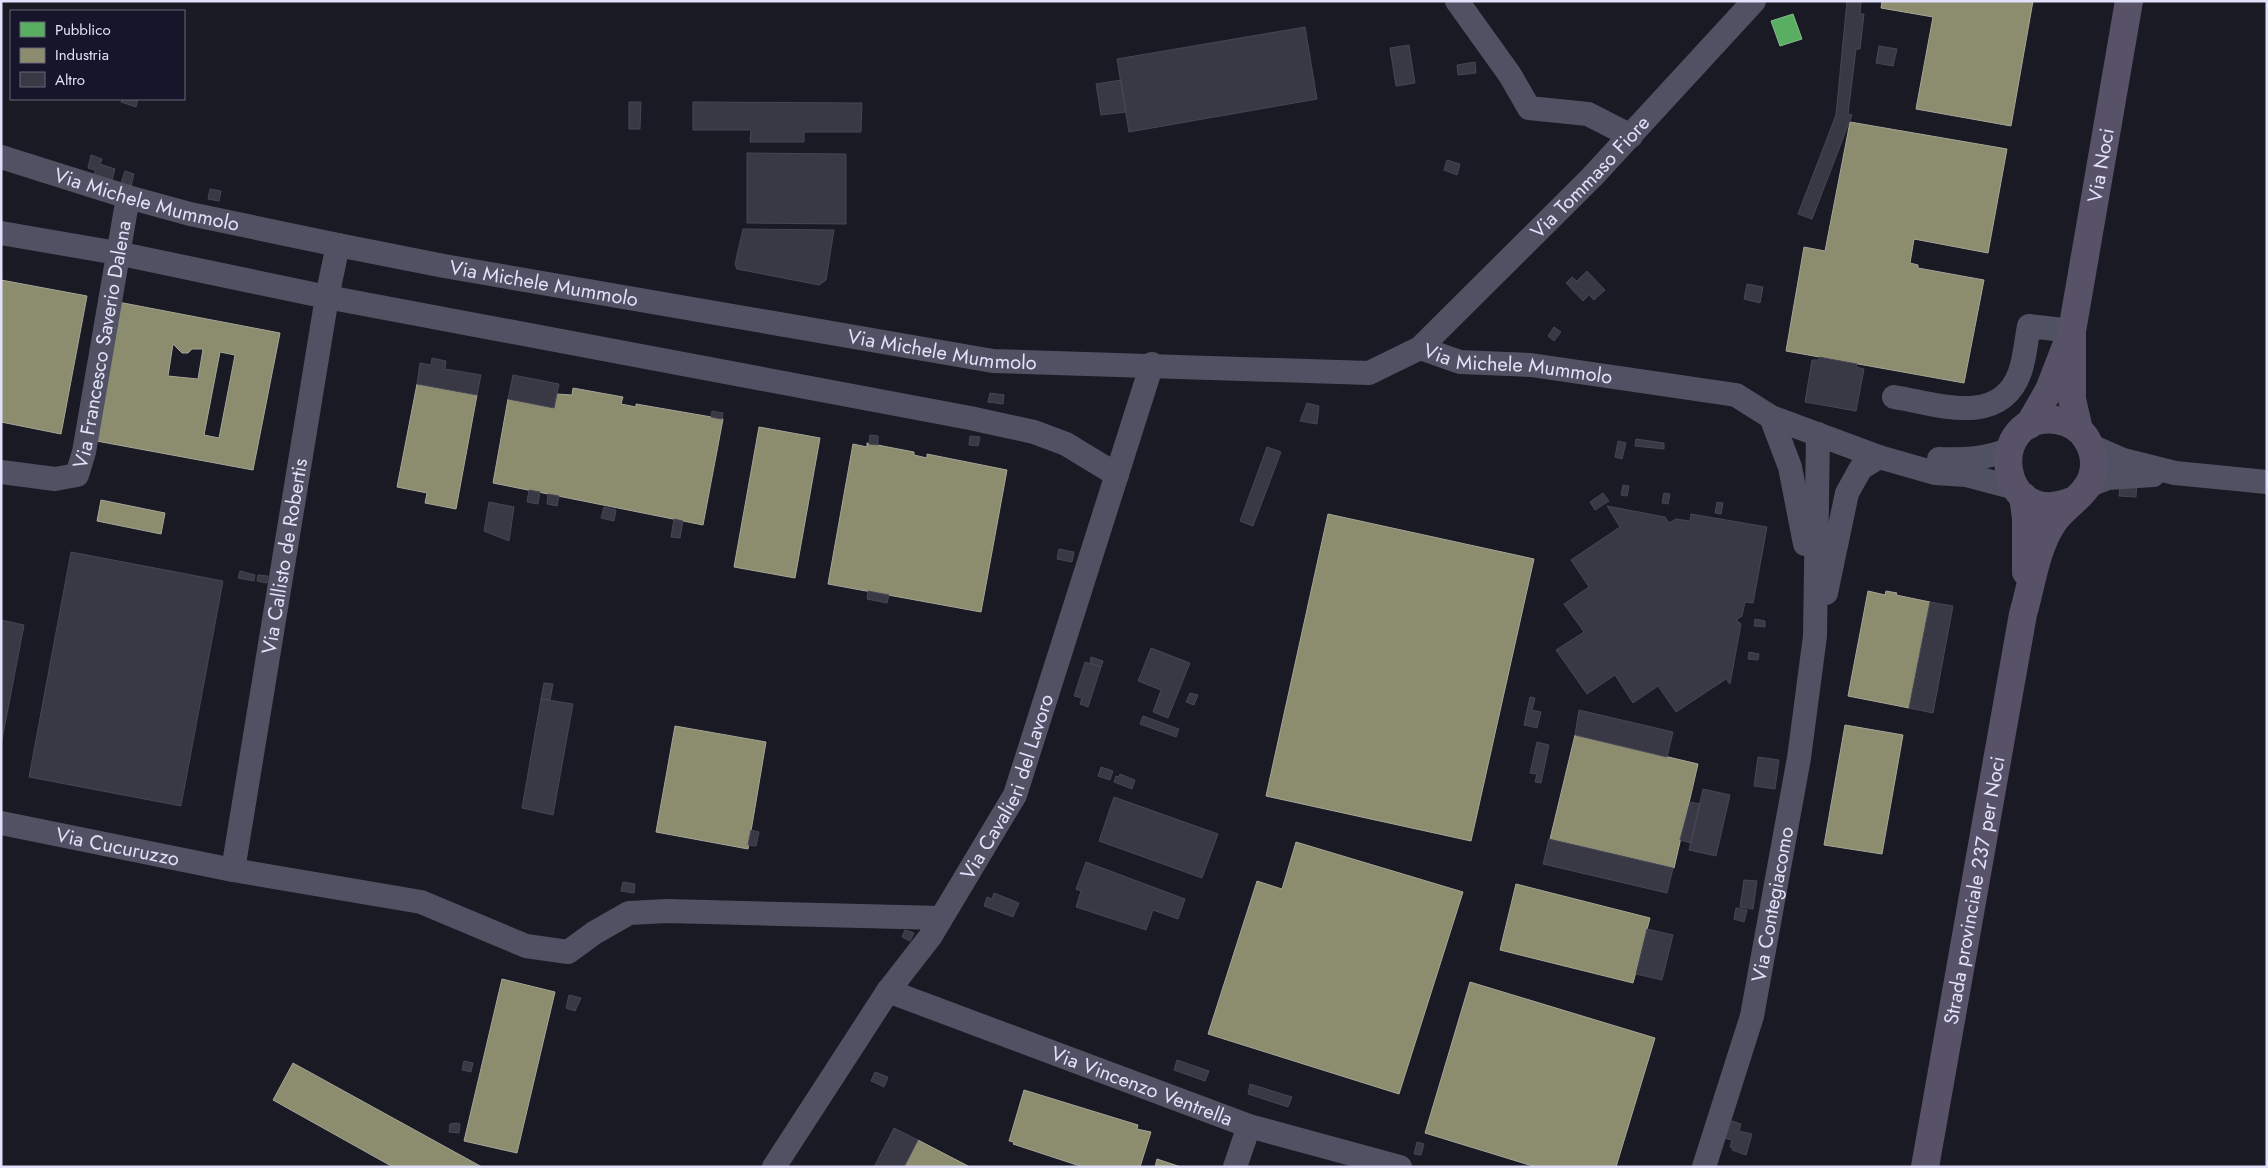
<svg xmlns="http://www.w3.org/2000/svg" width="2268" height="1168" font-family="Jost,sans-serif">
<style>
.public{fill:#5aae61;stroke:#82bd8f}
.industry{fill:#8c8c6e;stroke:#a6a698;fill-rule:evenodd}
.building{fill:#393945;stroke:#474556}
.lines{fill:none;stroke-linecap:round;stroke-linejoin:round}
.minor{stroke:#505163;stroke-width:24}
.major{stroke:#575268;stroke-width:28}
.labels{text-anchor:middle;stroke-width:5;stroke-linejoin:round;paint-order:stroke}
.street-label{font-size:20px;fill:#e1e1fb;stroke:#161529}
</style>
<rect width="100%" height="100%" fill="#1a1a24"/>
<path class="public" d="M1793 14 1802 39 1780 46 1771 21Z"/>
<path class="industry" d="M1882 1H2033L2011 126 1916 109 1933 17 1881 8Z
M1850 122 2007 149 1988 253 1914 239 1910 263 1918 265V268L1984 280 1964 383 1786 351 1804 247 1825 251Z
M1 280 87 296 61 434 1 422Z
M118 302 280 333 253 470 91 440ZM173 344 182 353H188L192 349H203L198 379 168 376ZM220 352 235 355 219 438 204 435Z
M417 384 477 395 456 509 425 503 427 493 397 487Z
M573 388 623 397 621 404 636 407V404L723 419 703 525 493 483 508 399 554 408 557 394 572 395Z
M759 427 820 438 795 578 734 567Z
M867 443 914 452V455L927 458V454L1007 470 981 612 828 584 853 444 867 447Z
M101 500 165 513 161 534 97 521Z
M1328 514 1534 559 1471 841 1266 796Z
M1868 591 1885 595 1886 591 1897 593 1896 595 1930 602 1909 708 1848 696Z
M1845 725 1903 735 1882 854 1824 845Z
M675 726 766 742 748 849 656 832Z
M1575 735 1698 764 1674 868 1550 839Z
M1296 842 1463 892 1399 1094 1208 1034 1257 881 1282 889Z
M1516 884 1650 918 1633 983 1500 950Z
M502 979 555 992 517 1153 464 1141Z
M1470 982 1655 1038 1616 1167H1536L1425 1133Z
M293 1063 482 1167H393L273 1100Z
M1024 1090 1138 1125 1137 1129 1151 1132 1140 1167H1083L1013 1144 1014 1142 1009 1141Z
M918 1140 970 1167H904Z
M1157 1159 1181 1167H1155Z"/>
<path class="building" d="M1847 1H1861L1860 14H1864L1860 49H1856L1848 114 1852 115 1812 219 1798 214 1836 115Z
M1305 27 1317 99 1129 132 1117 59Z
M1409 45 1415 83 1396 86 1390 48Z
M1879 46 1897 49 1893 66 1876 63Z
M1475 62 1476 73 1458 75 1457 65Z
M1121 80 1126 112 1101 115 1096 84Z
M122 99H138L136 107 121 102Z
M629 102H641L640 129H629Z
M693 102 862 103 861 132H804V142H750L751 130H693Z
M747 153 846 154V224L747 223Z
M91 155 102 159 100 164 115 169 112 180 95 175V170L88 168Z
M1447 160 1460 164 1457 175 1444 170Z
M125 171 134 174 131 186 121 183Z
M210 189 221 191 219 201 208 199Z
M743 229 834 230 826 280 819 285 737 269 735 264Z
M1587 271 1605 290 1594 300 1589 295 1583 301 1566 283 1572 277 1577 281Z
M1747 284 1763 287 1760 303 1744 299Z
M1554 327 1561 332 1554 341 1548 336Z
M1819 357 1857 364 1856 367 1864 369 1856 411 1805 402 1812 360H1819Z
M432 358 446 361 445 369 481 375 477 395 417 384 420 363 431 365Z
M513 375 559 384 554 408 508 399Z
M990 393 1004 395 1003 404 988 402Z
M1307 403 1319 406 1317 424 1300 421Z
M712 411 723 413 722 419 711 417Z
M870 435 878 436V445L869 444Z
M970 436 980 437 978 446 969 445Z
M1636 439 1664 443V449L1635 446Z
M1618 441 1626 443 1622 459 1615 457Z
M1267 447 1281 452 1253 526 1240 521Z
M2121 478 2137 480 2136 497 2119 496Z
M1623 485 1629 486 1627 496 1621 495Z
M529 490 540 492 538 504 527 502Z
M1603 493 1609 501 1595 510 1590 502Z
M1664 493 1670 494 1668 504 1662 503Z
M548 494 559 496 557 506 547 504Z
M489 502 514 507 509 541 484 531Z
M1717 502 1723 503 1721 514 1715 513Z
M1607 506 1665 517 1669 523 1676 519 1690 521 1691 514 1767 527 1753 603 1745 602 1742 616 1736 620 1741 624 1730 684 1726 679 1676 712 1658 686 1633 703 1615 675 1587 694 1556 650 1584 632 1564 604 1589 587 1571 560 1620 527Z
M604 507 616 510 614 521 601 518Z
M674 519 683 521 680 538 671 537Z
M1059 549 1074 552 1072 562 1057 559Z
M71 552 223 581 181 806 29 777Z
M240 571 255 575 254 581 238 578Z
M258 575 268 576 267 583 257 581Z
M868 591 889 595 887 603 867 599Z
M1930 602 1953 606 1933 713 1909 708Z
M1755 619 1765 621V627L1754 626Z
M1 620 24 625 1 745Z
M1151 648 1190 663 1168 718 1153 712 1161 690 1138 681Z
M1749 652 1759 654 1758 660 1748 659Z
M1091 657 1103 661 1101 667 1090 663Z
M1085 662 1101 667 1088 707 1080 704 1082 698 1074 696Z
M544 683 553 684 550 700 541 699Z
M1190 693 1198 695 1194 705 1186 702Z
M1530 697 1535 698 1532 710 1541 712 1537 728 1524 725Z
M541 699 573 704 553 815 522 808Z
M1579 710 1673 732 1667 757 1575 735Z
M1143 716 1179 729 1176 737 1140 724Z
M1537 742 1549 745 1541 783 1535 782 1537 774 1530 773Z
M1758 757 1779 760 1775 789 1754 786Z
M1101 767 1113 771 1110 780 1098 776Z
M1120 774 1135 780 1132 789 1114 782 1116 776 1119 777Z
M1703 789 1730 795 1716 856 1689 850Z
M1114 797 1218 834 1202 878 1099 841Z
M1690 802 1700 804 1691 843 1680 840Z
M751 830 759 832 756 846 748 845Z
M1549 839 1673 868 1667 893 1543 864Z
M1086 862 1185 899 1178 919 1153 910 1146 930 1076 907 1081 891 1076 889Z
M1744 880 1757 881 1753 909 1740 907Z
M623 882 635 884 634 893 621 891Z
M994 893 1019 903 1013 917 984 906 987 897 992 899Z
M1736 908 1747 910 1744 922 1734 919Z
M1647 929 1673 935 1662 980 1636 974Z
M905 930 914 933 910 941 902 937Z
M569 995 581 998 575 1011 566 1008Z
M1177 1060 1209 1071 1205 1081 1174 1070Z
M464 1061 473 1063 471 1072 462 1070Z
M875 1072 888 1077 884 1087 871 1081Z
M1250 1084 1292 1097 1288 1107 1248 1094Z
M1729 1120 1741 1124 1739 1131 1752 1134 1746 1155 1732 1150 1733 1148 1730 1147 1732 1140 1724 1138Z
M457 1123 460 1124 459 1133 449 1132 450 1124Z
M894 1128 918 1140 904 1167H874Z
M1417 1142 1424 1144 1421 1155 1414 1154Z"/>
<g class="lines">
<g class="minor">
<path d="M1457 1 1510 75 1529 108 1588 114 1631 136"/>
<path id="s1" d="M1 157 128 197 190 214 338 245 444 266 993 361 1369 373 1420 348 1592 177 1754 1"/>
<path d="M1 233 117 253 327 297 970 418 1034 432 1066 444 1117 475"/>
<path id="s2" d="M1420 348 1460 362 1531 365 1736 395 1771 417 1879 457 1935 473 1966 475 2015 488"/>
<path d="M1894 397C1937 404 2000 428 2020 372 2025 358 2026 341 2029 326L2072 331"/>
<path d="M1771 417 1790 467 1805 544"/>
<path d="M2091 446 2123 460 2175 473 2267 482"/>
<path d="M1939 459C1964 460 1986 459 2010 449"/>
<path id="s3" d="M1 472 55 479 77 475 84 452 128 197"/>
<path d="M2087 486 2108 478 2153 475"/>
<path d="M1826 593 1847 493 1861 468 1879 457"/>
<path id="s4" d="M1 823 233 870 421 902 526 946 568 952 594 933 629 913 667 911 941 918"/>
<path id="s5" d="M233 870 327 297 338 245"/>
<path id="s6" d="M888 991 1249 1126 1400 1167"/>
<path id="s7" d="M774 1167 888 991 930 937 1015 795 1152 364"/>
<path d="M1235 1167 1249 1126"/>
<path id="s8" d="M1704 1167 1752 1016 1799 758 1815 636 1818 434"/>
</g>
<g class="major">
<path d="M2029 425 2049 390 2066 346"/>
<path id="s9" d="M2079 430 2072 399V331L2129 1"/>
<path d="M2023 496 2026 518V572"/>
<path id="s10" d="M1925 1167 2023 614C2032 584 2036 546 2055 520 2066 505 2086 495 2092 477 2096 464 2094 451 2087 440 2081 429 2069 422 2056 420 1984 412 1997 532 2072 501"/>
</g>
</g>
<g class="labels">
<g class="street-label">
<text dy="7" stroke="none"><textPath href="#s9" startOffset="268">Via Noci</textPath></text>
<text dy="7" stroke="none"><textPath href="#s1" startOffset="1688">Via Tommaso Fiore</textPath></text>
<text dy="7" stroke="none"><textPath href="#s1" startOffset="152">Via Michele Mummolo</textPath></text>
<text dy="7" stroke="none"><textPath href="#s1" startOffset="558">Via Michele Mummolo</textPath></text>
<text dy="7" stroke="none"><textPath href="#s3" startOffset="210">Via Francesco Saverio Dalena</textPath></text>
<text dy="7" stroke="none"><textPath href="#s1" startOffset="962">Via Michele Mummolo</textPath></text>
<text dy="7" stroke="none"><textPath href="#s2" startOffset="100">Via Michele Mummolo</textPath></text>
<text dy="7" stroke="none"><textPath href="#s5" startOffset="318">Via Callisto de Robertis</textPath></text>
<text dy="7" stroke="none"><textPath href="#s7" startOffset="448">Via Cavalieri del Lavoro</textPath></text>
<text dy="7" stroke="none"><textPath href="#s4" startOffset="119">Via Cucuruzzo</textPath></text>
<text dy="7" stroke="none"><textPath href="#s10" startOffset="281">Strada provinciale 237 per Noci</textPath></text>
<text dy="7" stroke="none"><textPath href="#s8" startOffset="272">Via Contegiacomo</textPath></text>
<text dy="7" stroke="none"><textPath href="#s6" startOffset="271">Via Vincenzo Ventrella</textPath></text>
</g>
</g>
<rect width="2268" height="1168" fill="none" stroke="#e1e1fb" stroke-width="5"/>
<rect x="10" y="10" width="175" height="90" fill="#161529" stroke="#67677d"/>
<rect x="20" y="22" width="25" height="15" fill="#5aae61" stroke="#67677d"/>
<text x="55" y="35" font-size="15" fill="#e1e1fb">Pubblico</text>
<rect x="20" y="48" width="25" height="15" fill="#8c8c6e" stroke="#67677d"/>
<text x="55" y="60" font-size="15" fill="#e1e1fb">Industria</text>
<rect x="20" y="72" width="25" height="15" fill="#393945" stroke="#67677d"/>
<text x="55" y="85" font-size="15" fill="#e1e1fb">Altro</text>
</svg>
